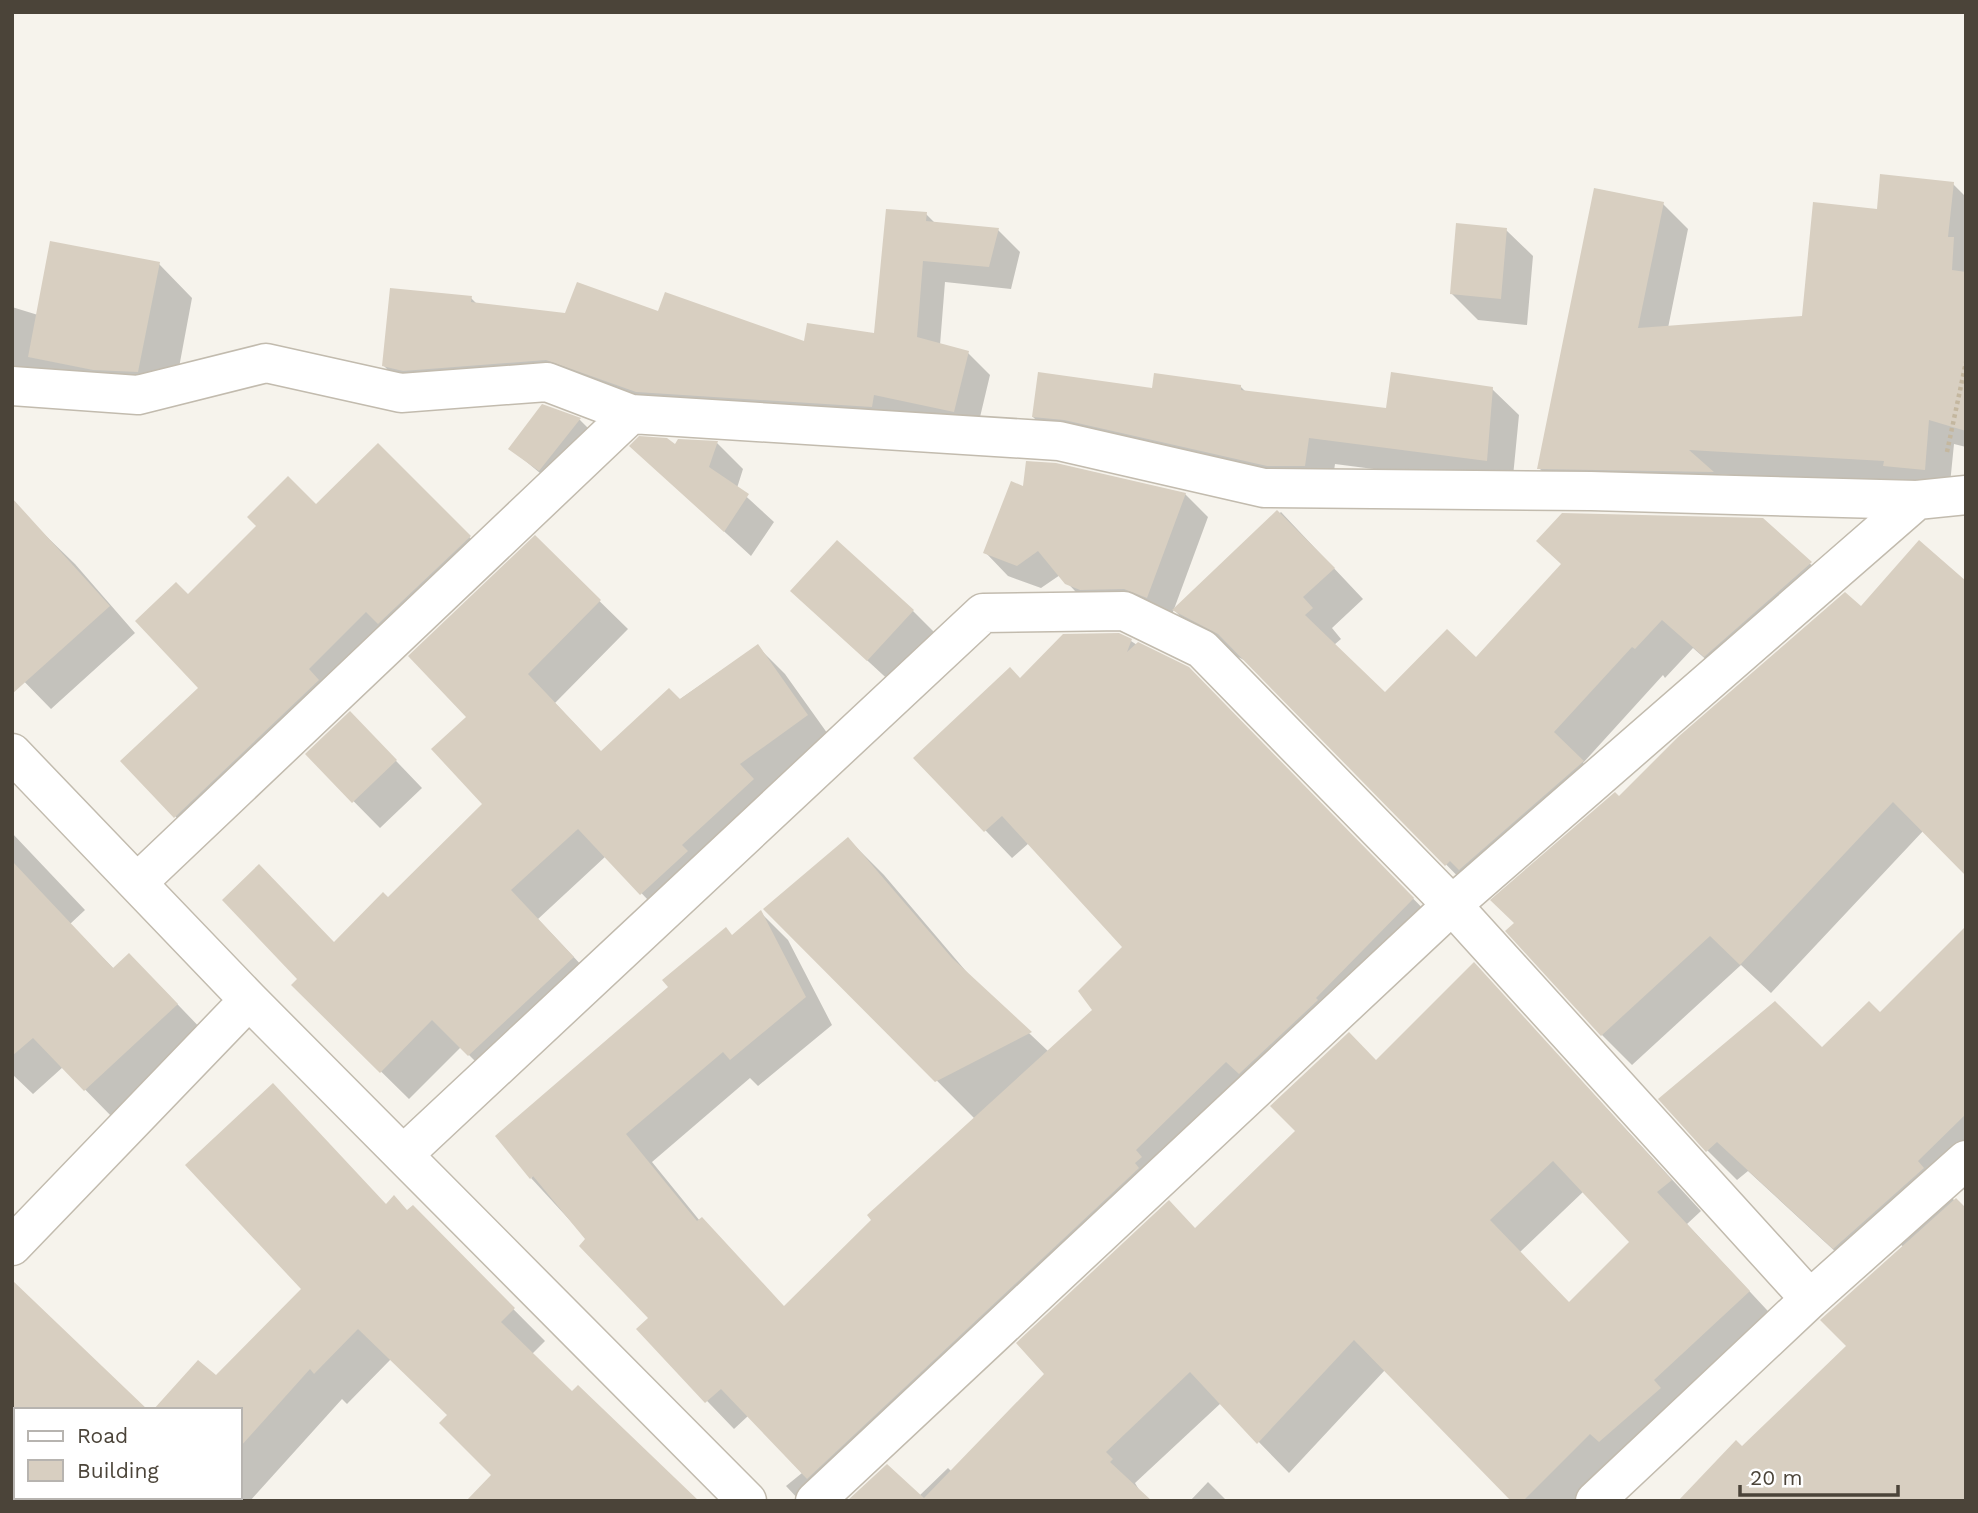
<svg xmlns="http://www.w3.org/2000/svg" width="1978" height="1513" font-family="'Work Sans',sans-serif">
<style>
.shadow{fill:#0003;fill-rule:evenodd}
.building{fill:#d8cfc1;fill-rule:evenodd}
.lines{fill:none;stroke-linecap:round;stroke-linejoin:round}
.street-casing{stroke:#c2bbae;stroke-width:41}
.path{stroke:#c4b79f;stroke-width:4.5;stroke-dasharray:3.5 3.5;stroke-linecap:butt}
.street{stroke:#fff;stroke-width:38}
</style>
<rect width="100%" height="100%" fill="#f6f3ec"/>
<path class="shadow" d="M1953 184 1966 197V447L1954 444 1949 494 1904 485 1713 474 1736 497 1564 493 1539 468 1663 204 1688 229 1668 328 1803 318 1879 211Z
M926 214 936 224 998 230 1020 252 1011 289 945 282 940 345 968 353 990 375 976 434 659 414 569 382 406 388 384 366 471 298 478 305 567 315 659 314 806 343 876 335Z
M1506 230 1533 256 1527 325 1478 320 1452 294Z
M159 264 192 298 172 405 12 381V307L38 315Z
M1240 386 1246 392 1388 410 1492 389 1519 415 1512 487 1335 464 1331 492 1060 443 1033 417 1154 390Z
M542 406 580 420 593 433 552 483 511 449Z
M717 443 743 469 737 488 774 522 751 556 631 446Z
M378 445 499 567 409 652 397 640 337 699 348 710 205 846 175 816 200 688 188 596 316 507Z
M1024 488 1185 494 1208 517 1170 620 1090 607 1060 575 1041 588 1008 576 985 552Z
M12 503 75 564 135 633 51 709 12 669Z
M1281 512 1363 599 1332 628 1341 639 1334 645 1385 694 1476 659 1763 519 1841 593 1735 685 1693 648 1665 678 1663 675 1583 763 1612 792 1490 898 1481 889 1476 895 1248 662 1204 640 1174 610Z
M535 538 628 629 555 703 602 753 757 646 785 674 835 744 669 922 606 856 538 919 601 986 497 1083 461 1047 409 1099 293 985 334 943 388 900 485 804 468 717Z
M792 591 913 611 939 637 895 686Z
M1861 608 1924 830 1771 993 1741 965 1632 1065 1602 1035 1619 798Z
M1131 641 1216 697 1440 926 800 1501 786 1486 802 1473 748 1416 734 1429 638 1329 650 1318 588 1240 531 1178 733 937 761 913 788 940 832 1025 758 1086 750 1078 652 1162 700 1221 785 1308 975 1119 766 909 848 839 884 875 976 983 1049 1052 1094 1011 1124 947 1029 843 1012 858 916 758 1020 680Z
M376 740 422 788 380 828 307 754Z
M12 833 85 910 70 924 114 969 159 985 207 1035 115 1120 63 1067 33 1094 12 1074Z
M1966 928V1172L1946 1192 1955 1201 1966 1501 1742 1448 1848 1346 1904 1247 1901 1245 1864 1278 1748 1171 1737 1180 1707 1150 1822 1050 1880 1015Z
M1474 964 1701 1211 1687 1224 1779 1323 1584 1501H1513L1385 1370 1289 1473 1221 1403 1135 1483 1141 1493 850 1501 919 1496 948 1468 952 1472 1196 1230 1377 1062ZM1584 1191 1631 1242 1570 1304 1520 1252Z
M387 1205 408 1212 413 1208 545 1341 532 1354 493 1475 449 1416 391 1359 347 1404 342 1399 250 1501H71L67 1497H240V1410L216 1377Z
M12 1283 16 1497H38L34 1501H12Z
M1208 1482 1227 1501H1190Z"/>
<path class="building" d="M1880 174 1954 182 1948 237H1954L1952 270 1966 272V431L1929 420 1925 470 1883 466 1884 461 1689 450 1714 472 1537 469 1594 188 1664 202 1638 328 1802 316 1813 202 1877 209Z
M886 209 927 212 926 221 999 228 989 267 923 261 917 337 969 351 954 412 874 395 872 407 636 392 546 360 403 371 382 366 390 288 472 296 471 302 565 313 577 282 658 311 665 292 804 341 807 323 874 333Z
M1456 223 1507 228 1501 299 1450 294Z
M50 241 160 262 138 372 93 370 28 357Z
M1038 372 1152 388 1154 373 1241 385V390L1386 408 1391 372 1493 387 1487 461 1309 438 1305 466H1267L1064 420 1032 417Z
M542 404 581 418 539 471 508 449Z
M639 436 667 438 675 444 678 439 718 441 709 467 749 494 724 532 629 446Z
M378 443 471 536 378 624 366 612 309 669 319 680 174 818 120 761 198 688 135 621 176 582 188 594 256 526 247 517 288 476 316 504Z
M1026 461 1056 463 1186 493 1147 598 1124 589 1080 590 1065 584 1038 551 1017 566 983 553 1011 481 1023 486Z
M12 498 110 606 12 694Z
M1277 510 1335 568 1303 597 1313 608 1305 615 1385 692 1447 629 1476 657 1561 564 1536 541 1562 513 1763 518 1812 562 1704 657 1662 620 1635 649 1632 647 1554 732 1584 761 1459 870 1450 861 1445 866 1218 634 1172 610Z
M535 535 601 600 528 674 601 751 669 688 680 699 758 644 808 715 740 764 754 779 682 845 688 851 640 895 578 829 511 890 574 957 468 1056 432 1020 380 1073 291 985 297 979 222 900 259 864 334 942 383 892 388 897 482 804 431 749 466 717 408 656Z
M837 540 914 610 867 661 790 591Z
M1919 540 1966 581V876L1893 802 1740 965 1710 936 1601 1036 1505 931 1514 923 1490 900 1615 792 1619 796 1678 737 1845 592 1861 606Z
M1119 633 1132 639 1127 652 1138 642 1189 667 1414 898 1316 998 1318 1000 1239 1074 1226 1062 1136 1150 1142 1157 1135 1163 1139 1168 807 1479 721 1389 705 1403 636 1329 648 1318 579 1246 585 1239 533 1176 530 1179 495 1136 668 987 662 980 726 927 732 935 761 910 806 997 730 1060 723 1052 626 1134 697 1221 702 1217 784 1306 871 1220 867 1215 1092 1010 1078 991 1122 947 1002 816 984 832 913 758 1010 667 1020 678 1063 634Z
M350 711 397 760 352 803 305 754Z
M848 837 952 958 1032 1032 935 1082 763 909Z
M12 861 113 968 129 953 178 1004 84 1091 33 1038 12 1056Z
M1966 926V1114L1918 1161 1924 1168 1833 1249 1717 1142 1706 1152 1658 1099 1775 1001 1822 1047 1869 1001 1880 1012Z
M1474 962 1672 1180 1657 1192 1750 1291 1654 1380 1661 1388 1599 1442 1590 1434 1523 1501H1511L1354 1340 1257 1444 1190 1372 1106 1452 1113 1459 1110 1462 1152 1501H847L887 1464 924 1498 1044 1374 1016 1343 1169 1200 1195 1228 1295 1131 1270 1106 1349 1032 1376 1060ZM1553 1161 1629 1242 1569 1302 1490 1220Z
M273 1083 386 1204 394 1195 407 1210 413 1205 515 1308 501 1322 572 1391 578 1385 699 1501H466L491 1475 439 1423 447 1415 358 1329 314 1374 310 1369 240 1447V1410H153L198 1360 216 1375 301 1289 185 1165Z
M1956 1198 1966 1208V1501H1678L1736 1440 1742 1446 1846 1346 1820 1320Z
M12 1280 148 1410H12Z"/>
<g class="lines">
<g class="street-casing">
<path id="street" d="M12 386 138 395 266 363 401 393 547 382 631 414 1059 441 1264 488 1591 491 1917 500 1966 495
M12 753 249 1000 747 1501
M137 883 631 414
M403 1155 983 613 1124 611 1202 649 1452 905 1810 1299
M12 1246 249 1000
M815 1501 1452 905 1917 500
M1595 1501 1810 1299 1966 1160"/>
</g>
<path class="path" d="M1947 452 1966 362"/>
<use href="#street" class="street"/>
</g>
<rect width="1978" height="1513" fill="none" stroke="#4b4439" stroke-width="28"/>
<rect x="14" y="1408" width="228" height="91" fill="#ffffff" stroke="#b7b4b0" stroke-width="2"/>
<rect x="28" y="1431" width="35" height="10" fill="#ffffff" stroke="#b7b4b0" stroke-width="2"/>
<text x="77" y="1443" font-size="21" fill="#4b4439">Road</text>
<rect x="28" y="1460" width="35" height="21" fill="#d8cfc1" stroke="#b7b4b0" stroke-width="2"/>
<text x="77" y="1478" font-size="21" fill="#4b4439">Building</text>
<path d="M1740 1485v10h158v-10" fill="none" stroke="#4b4439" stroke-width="3.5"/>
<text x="1750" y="1485" font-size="21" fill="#4b4439" stroke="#ffffff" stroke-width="5" paint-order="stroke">20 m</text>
</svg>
